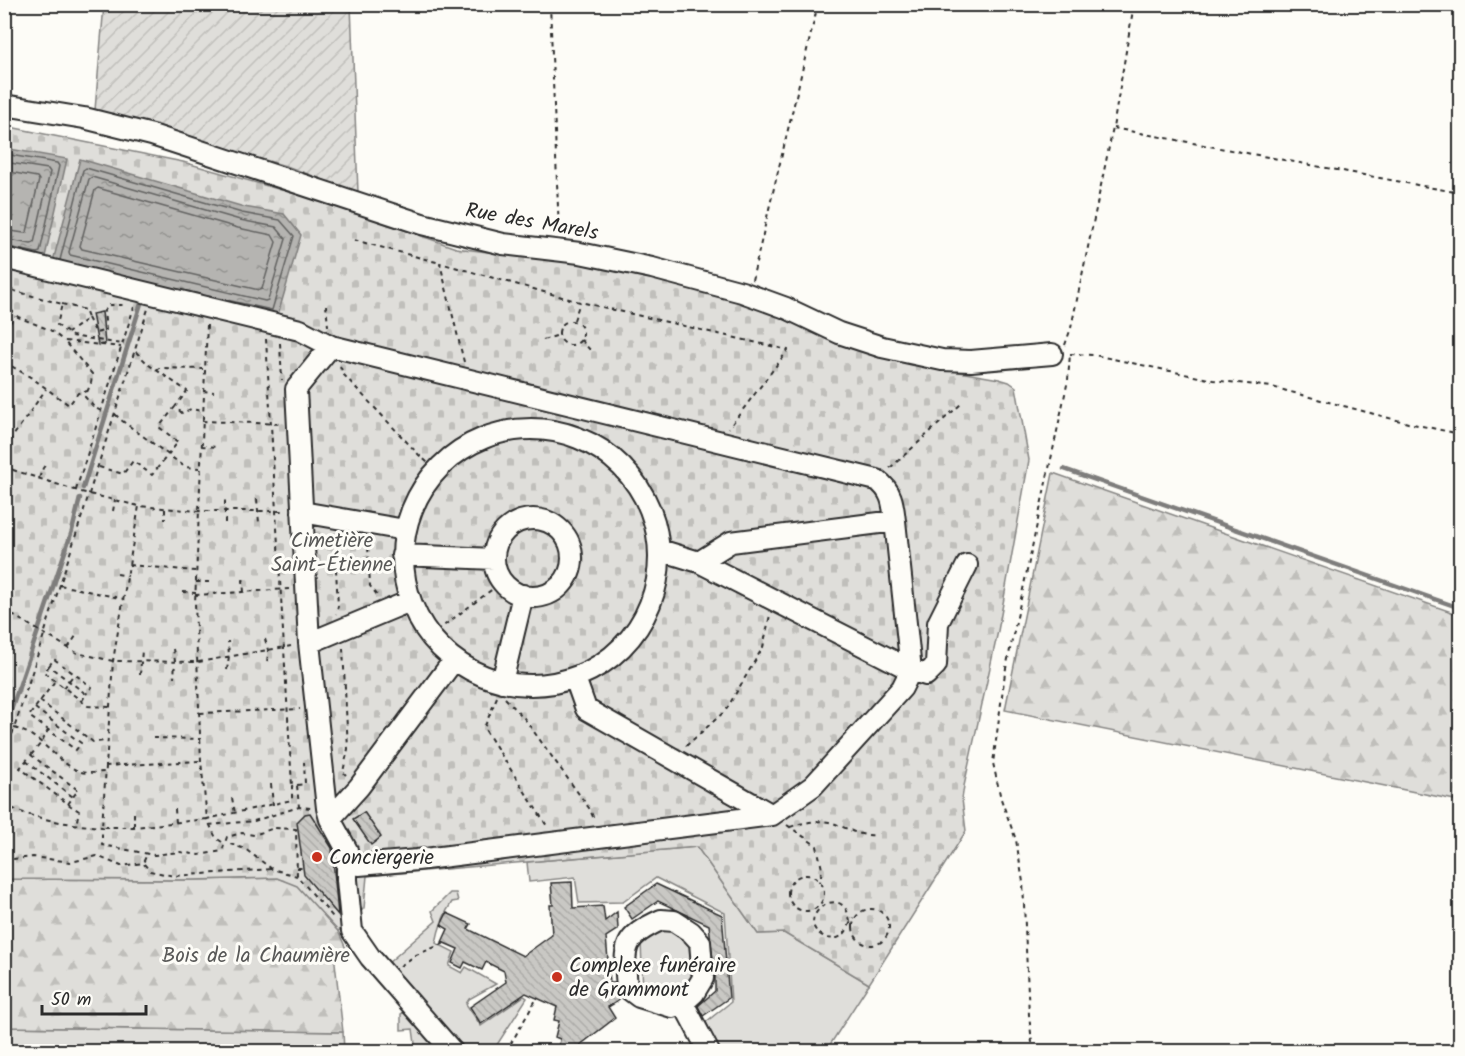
<svg xmlns="http://www.w3.org/2000/svg" width="1465" height="1056" font-family="Kalam,sans-serif">
<style>
.grass{fill:#dfdeda;stroke:#858482;stroke-width:1.5}
.forest{fill:url(#forest-firs);stroke:#858482;stroke-width:1.5}
.cemetery{fill:url(#cemetery-stones);stroke:#858482;stroke-width:1.5}
.garden{fill:url(#garden-furrows);stroke:#858482;stroke-width:1.5}
.water{fill:url(#water-ripples);stroke:#7e7d7b;stroke-width:1.5}
.lines{fill:none;stroke-linecap:round;stroke-linejoin:round}
.shore{stroke:#626261;stroke-width:1.5}
.stream{stroke:#7e7d7b;stroke-width:4.5}
.building{fill:url(#building-back-hatch);stroke:#2b2b2b;stroke-width:1.5}
.minor-casing{stroke:#2b2b2b;stroke-width:24}
.path{stroke:#2b2b2b;stroke-width:2;stroke-dasharray:4.5 4.5;stroke-linecap:butt}
.minor{stroke:#fdfcf7;stroke-width:20}
.poi-dot{fill:#c8321e;stroke:#fdfcf7;stroke-width:2}
.labels{text-anchor:middle;stroke-width:6;stroke-linejoin:round;paint-order:stroke}
.street-label{font-size:21px;fill:#2b2b2b;stroke:#fdfcf7}
.park-label{font-size:21px;fill:#585857;stroke:#fdfcf7}
.poi-label{font-size:21px;fill:#2b2b2b;stroke:#fdfcf7;text-anchor:start}
</style>
<defs>
<pattern id="forest-firs" width="22" height="20" patternUnits="userSpaceOnUse" patternTransform="scale(1.5)"><rect width="22" height="20" fill="#dfdeda"/><path d="M5 1l3.5 6h-7zM16 11l3.5 6h-7z" fill="#c0bfbb"/></pattern>
<pattern id="cemetery-stones" width="16" height="16" patternUnits="userSpaceOnUse" patternTransform="scale(1.5)"><rect width="16" height="16" fill="#dfdeda"/><path d="M2 7V4a2 2 0 0 1 4 0v3zM10 15v-3a2 2 0 0 1 4 0v3z" fill="#c0bfbb"/></pattern>
<pattern id="garden-furrows" width="10" height="10" patternUnits="userSpaceOnUse" patternTransform="scale(1.5)"><rect width="10" height="10" fill="#dfdeda"/><path d="M-1 1l2-2M0 10L10 0M9 11l2-2" fill="none" stroke="#c0bfbb"/></pattern>
<pattern id="water-ripples" width="26" height="14" patternUnits="userSpaceOnUse" patternTransform="scale(1.5)"><rect width="26" height="14" fill="#b5b4b1"/><path d="M2 4q2-2 4 0t4 0M15 11q2-2 4 0t4 0" fill="none" stroke="#939390"/></pattern>
<pattern id="building-back-hatch" width="6" height="6" patternUnits="userSpaceOnUse" patternTransform="scale(1.5)"><rect width="6" height="6" fill="#c9c8c4"/><path d="M-1 5l2 2M0 0l6 6M5-1l2 2" fill="none" stroke="#adaca9"/></pattern>
</defs>
<rect width="100%" height="100%" fill="#fdfcf7"/>
<filter id="ink" filterUnits="userSpaceOnUse"><feTurbulence type="fractalNoise" baseFrequency=".0167" numOctaves="2"/><feDisplacementMap in="SourceGraphic" scale="12" xChannelSelector="R" yChannelSelector="G"/><feConvolveMatrix kernelMatrix="1 2 1 2 8 2 1 2 1" color-interpolation-filters="sRGB"/></filter>
<g filter="url(#ink)">
<path class="grass" d="M697 847 758 934 784 933 869 984 826 1051H719L706 1022 731 1002 725 913 656 878 623 902 579 903 575 877 529 882 527 862Z
M450 893H456L458 901 452 902C443 915 439 927 436 943L454 952 449 966 462 973 466 967 496 984 469 999 466 1004 481 1026 524 996 527 998 493 1051H462L387 964 436 921 432 911Z
M660 926 689 939 691 978 666 998 643 991 641 942Z
M408 1010 444 1051H416L413 1029 401 1030V1014Z
M5 1027 343 1032 344 1051 5 1052Z"/>
<path class="forest" d="M1053 473 1460 615V801L1005 710Z
M277 878 297 885 338 931 347 951 334 954 343 1032 5 1027V879L193 880Z"/>
<path class="cemetery" d="M5 126 183 162 324 202 456 248 576 263 670 283 729 298 772 312 871 355 914 364 999 379 1009 382 1016 387 1029 460 998 631 964 786 962 799 966 831 869 984 784 933 758 934 697 847 367 876 364 908 350 924 338 931 297 886 277 878 193 880 5 879Z"/>
<path class="garden" d="M104 5H351L358 193 289 167 95 110Z"/>
<path class="water" d="M4 148 67 159 44 261 5 252Z
M80 159 244 207 284 214 301 235 277 318 52 265Z"/>
<g class="lines">
<path class="shore" d="M4 154 57 163 59 166 40 252 37 253 4 246
M4 162 48 169 50 172 34 243 31 244 4 239
M4 171 37 177 39 180 27 232 24 233 4 230
M92 177 240 220 276 227 286 239 268 300 265 301 70 255 69 252 89 179Z
M98 188 238 228 272 235 276 242 262 289 259 290 82 249 80 246 95 190Z
M60 260 83 170 86 168 242 213 280 220 294 236 272 310 177 289"/>
<path class="stream" d="M1064 469 1460 608
M83 488 143 297
M4 731 72 531 80 498"/>
</g>
<path class="building" d="M102 312 105 344 98 345 92 314Z
M364 812 381 837 371 845 353 819Z
M310 813 332 848 338 915 304 875 297 822 305 814Z
M572 882 573 908 603 906 605 921 617 912 618 929 606 937 610 983H615L618 1001 608 1007 615 1018 571 1052H558L560 1039 555 1037 559 1021 554 1020 557 1007 526 993 481 1024 470 1007 506 982 504 971 486 962 482 970 465 962 462 968 452 963 458 949 442 942 448 929 441 925 447 913 471 924 468 929 523 956 552 935 550 905H553L551 883Z
M656 884 722 915 729 998 703 1016 698 1006 715 991V977L709 925 658 901 632 919 624 907Z"/>
<g class="lines">
<g class="minor-casing">
<path id="minor" d="M4 105 84 118 152 135 422 224 503 244 580 253 652 268 742 292 786 308 839 333 882 347 942 360 971 361 1052 354
M4 258 300 330 331 346
M403 557a128 128 0 1 1 256 0a128 128 0 1 1-256 0Z
M302 512 405 530
M494 558a39 39 0 1 1 78 0a39 39 0 1 1-78 0Z
M660 550 699 562 911 670 926 675 936 665 938 623 967 565
M402 555 494 559
M699 562 731 542 895 521
M309 643 410 601
M575 678 586 709 772 815
M502 682 523 595
M330 819 359 787 454 660
M347 863 359 865 417 860 772 815 813 786 902 688 911 670 895 521C893 503 892 491 877 480L331 346 296 389 309 643 327 808 330 819 347 850V880L352 931 370 957 453 1052
M661 920 674 921 691 932 700 942 703 978 694 993 683 1003 672 1007 639 997 627 988C624 948 621 938 661 920Z
M683 1003 709 1052"/>
</g>
<path class="path" d="M550 4 559 233
M1113 128 1460 193
M354 240 440 263
M752 280 818 4
M4 288 62 304 57 325 72 336 122 344
M4 303 18 317 50 330 64 341
M62 304 85 310 88 318 68 333
M326 305 328 326
M88 318 96 333 106 330 104 311 110 305H123
M574 320 580 302
M559 333a12 12 0 1 1 24 0a12 12 0 1 1-24 0Z
M207 325 195 603 201 761 207 819 134 827H102L113 661 139 506 198 511H284
M4 331 15 316
M266 339 292 786
M543 340 559 335
M581 340 592 352
M280 343 282 380
M1065 345 1071 328 1113 128 1134 4
M136 352 149 365 187 391 175 407
M1070 354 1094 355 1213 380 1272 387 1408 423 1460 434
M4 362 32 378 69 405 78 393 88 391
M464 362 440 263 580 302 788 350 729 428
M340 366 344 375 419 455 437 471
M156 370 159 368 203 369
M203 391 214 392
M101 411 94 407 85 397 91 383 92 374 64 341 121 347
M115 414 121 420 185 467 199 468
M202 421 282 424
M201 446 217 447
M4 449 46 389
M4 464 13 470
M99 467 123 474 133 461 152 475 178 442 159 427 175 407 182 413 191 409 202 411
M890 468 961 404
M39 478 43 468 47 463
M4 486 13 470 81 492 139 506
M76 490 134 307
M257 499 259 523
M165 509V520
M113 511 115 500
M225 523V499
M334 533 338 606 336 614
M372 540 368 545 370 586 378 596
M129 565 195 571
M117 574 128 576
M196 582H209
M60 585 124 599
M183 592 196 593
M244 592 243 580H246
M195 595 289 589
M4 610 77 653 113 661 198 662 291 646
M430 636 502 582
M265 639 268 650 267 665
M68 648 76 636
M343 648 348 749 343 772 346 775
M173 649 175 661 174 678
M49 666 54 659 92 687 86 694
M227 670 229 656 228 641
M140 675 142 650
M64 688 74 674
M497 697 484 728 547 826
M505 698 524 718 589 808 595 821
M40 701 93 742 107 741
M82 701 86 694 49 666 44 672 88 706 109 707
M35 708 81 743 76 750 29 716 55 681
M200 713 300 709
M14 728C43 735 56 763 81 772 88 774 98 772 105 772
M153 738 201 739
M686 746 726 710 763 647 770 615
M31 755 42 742 48 730
M4 760 148 309
M26 761 73 797
M105 766 201 761
M271 784 273 805
M297 785 305 784 304 762
M232 798 235 813
M4 804C29 819 73 825 102 827V845L154 855 180 852 199 855 222 851 227 837 242 833 254 835 274 828 296 829 297 876 333 917
M68 804 78 790 31 755 20 768 71 806 79 811 76 825
M175 809 176 823
M134 813V827
M209 825 254 821 299 807 311 808
M787 825 817 846 822 869 820 882
M790 827C802 823 815 820 829 822 846 826 856 837 876 835
M222 842 216 838 207 819 292 800V786L297 785 299 807
M230 844 245 849 272 869 297 876
M4 860 33 857 71 862 97 856 121 866 143 863 147 854
M144 864 150 871 174 876 272 869
M297 868H303
M788 893a18 18 0 1 1 36 0a18 18 0 1 1-36 0Z
M853 927a18 18 0 1 1 36 0a18 18 0 1 1-36 0Z
M850 921C843 878 792 920 823 936 828 939 836 940 841 936 849 932 848 923 854 918
M400 966 416 955 445 943
M506 1052 537 998
M1033 1052 1029 1015 1023 882 1016 840 1001 799 993 763 1005 673 1068 380 1070 354"/>
<use href="#minor" class="minor"/>
</g>
</g>
<g class="poi-dot">
<circle cx="317" cy="857" r="6"/>
<circle cx="557" cy="977" r="6"/>
</g>
<g class="labels">
<g class="street-label">
<text transform="translate(532 221) rotate(10)" y="7">Rue des Marels</text>
</g>
<g class="park-label">
<text x="332" y="547">Cimetière<tspan x="332" dy="24">Saint-Étienne</tspan></text>
<text x="256" y="962">Bois de la Chaumière</text>
</g>
<g class="poi-label">
<text x="329" y="864">Conciergerie</text>
<text x="569" y="972">Complexe funéraire<tspan x="569" dy="24">de Grammont</tspan></text>
</g>
</g>
<rect width="1465" height="1056" fill="none" stroke="#fdfcf7" stroke-width="24"/>
<rect x="12" y="12" width="1441" height="1032" fill="none" stroke="#2b2b2b" stroke-width="2" filter="url(#ink)"/>
<path d="M42 1005v9h104v-9" fill="none" stroke="#2b2b2b" stroke-width="3"/>
<text x="51" y="1005" font-size="18" fill="#2b2b2b" stroke="#fdfcf7" stroke-width="4.5" paint-order="stroke">50 m</text>
</svg>
